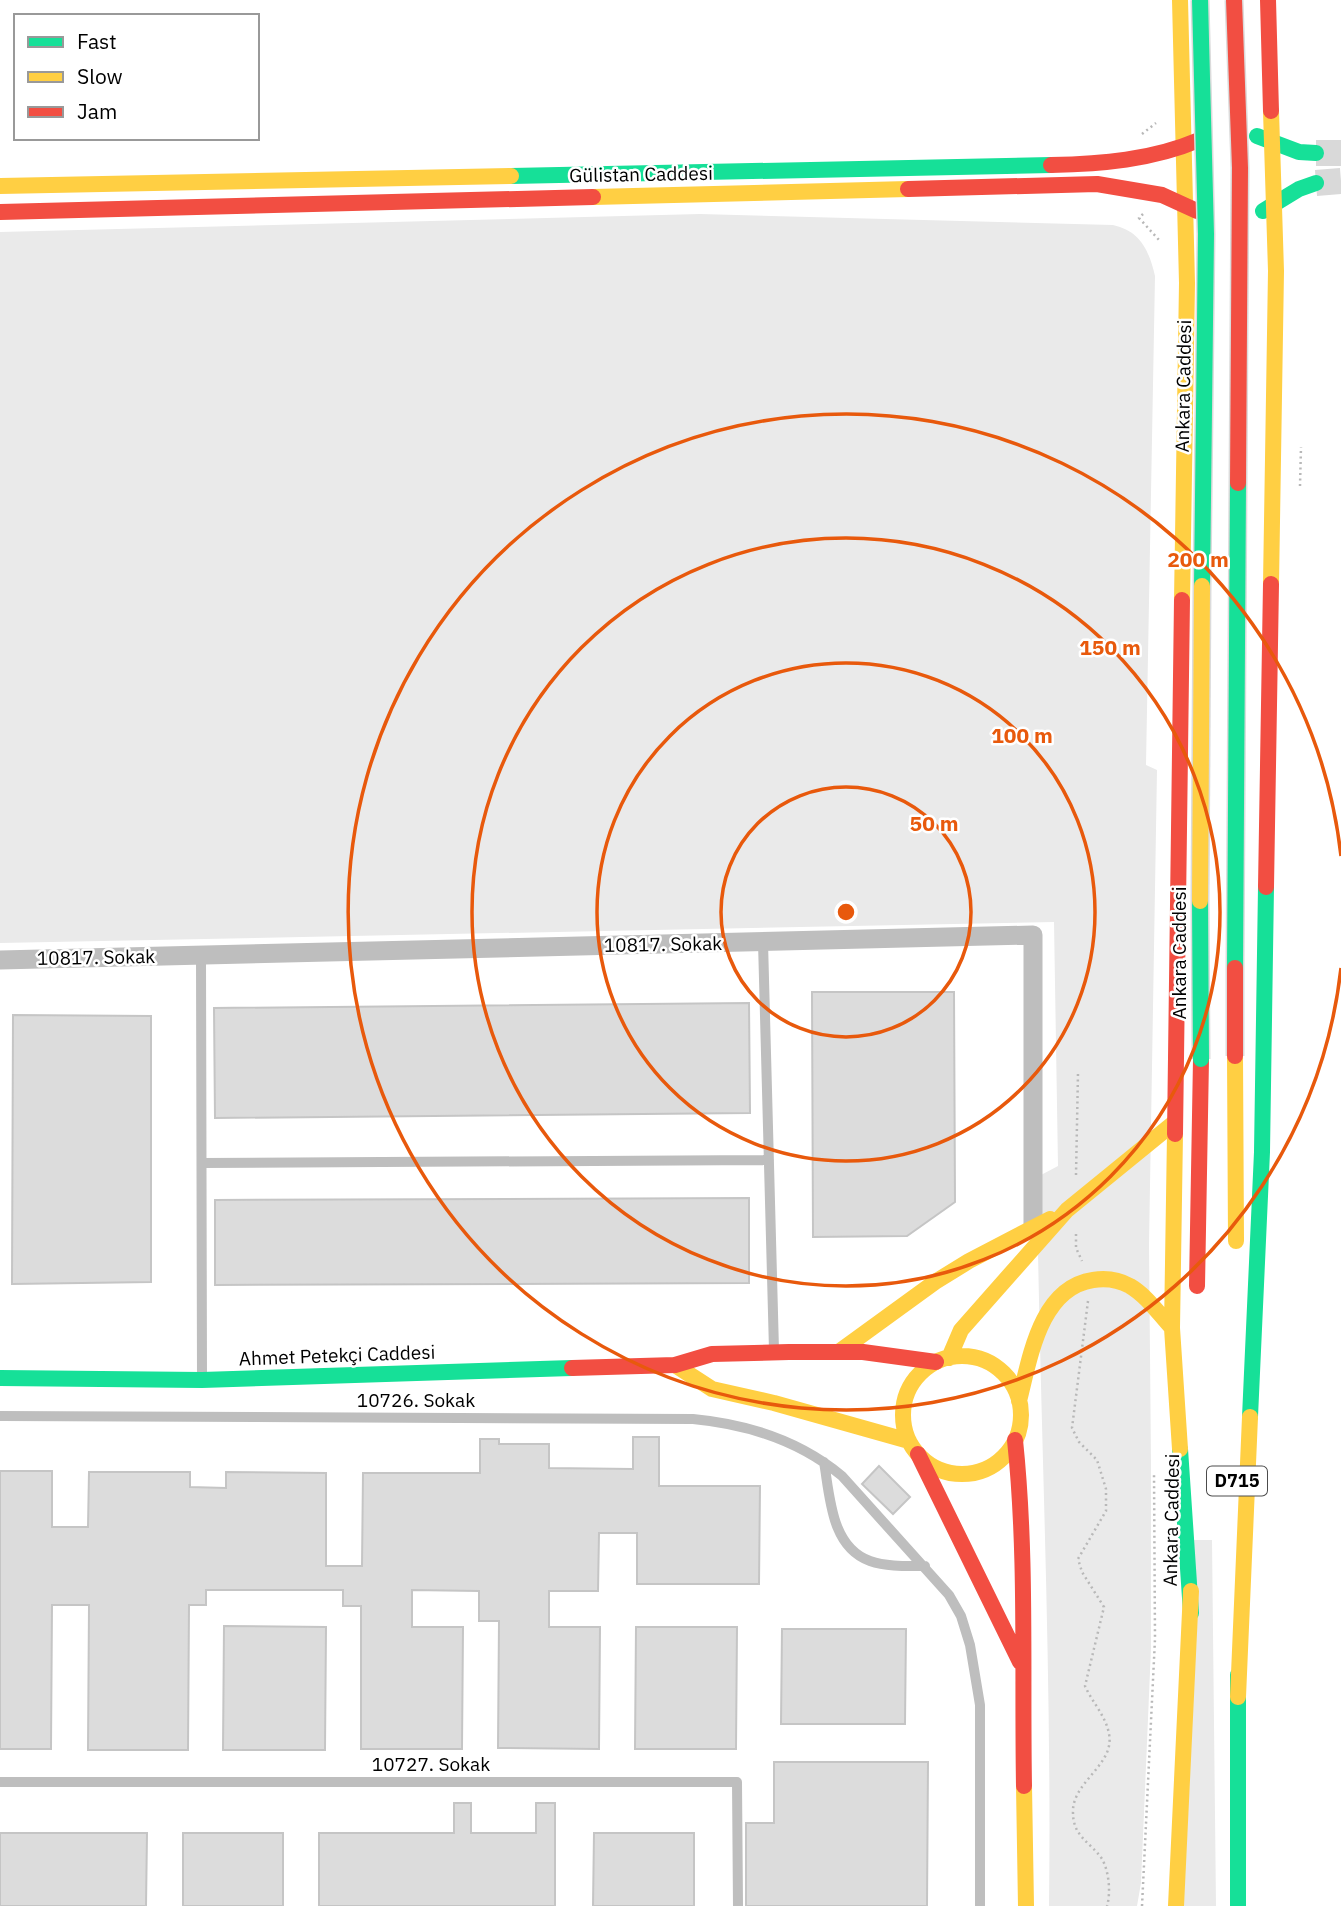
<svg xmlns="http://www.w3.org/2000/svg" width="1341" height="1906" font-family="'IBM Plex Sans',sans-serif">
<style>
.green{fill:#eaeaea}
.building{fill:#dcdcdc;stroke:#c5c5c5;stroke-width:2}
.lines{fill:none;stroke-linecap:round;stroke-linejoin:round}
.secondary-tunnel{stroke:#d9d9d9;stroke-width:26;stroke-dasharray:26 13;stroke-linecap:butt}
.path{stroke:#b8b8b8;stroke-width:2.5;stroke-dasharray:2 3.5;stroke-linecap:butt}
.lane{stroke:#bebebe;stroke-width:10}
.street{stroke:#bebebe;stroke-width:19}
.fast{stroke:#16e098;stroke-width:16}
.slow{stroke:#ffcf43;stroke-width:16}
.jam{stroke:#f24e42;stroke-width:16}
.fast-bridge-casing{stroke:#dbdbdb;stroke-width:19;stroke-linecap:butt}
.slow-bridge-casing{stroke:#dbdbdb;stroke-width:19;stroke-linecap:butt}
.jam-bridge-casing{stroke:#dbdbdb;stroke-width:19;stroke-linecap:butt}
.fast-bridge{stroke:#16e098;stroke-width:16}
.slow-bridge{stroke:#ffcf43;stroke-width:16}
.jam-bridge{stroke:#f24e42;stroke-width:16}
.ring{fill:none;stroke:#e8590c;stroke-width:3.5}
.labels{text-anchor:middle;stroke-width:5;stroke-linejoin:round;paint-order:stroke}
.shield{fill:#fff;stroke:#4c4c4c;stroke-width:2}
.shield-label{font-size:18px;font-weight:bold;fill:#000}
.street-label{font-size:19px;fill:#000;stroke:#fff}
.centre{fill:#e8590c;stroke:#fff;stroke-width:3.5}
.ring-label{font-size:21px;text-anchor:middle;font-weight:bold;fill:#e8590c;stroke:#fff;stroke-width:5;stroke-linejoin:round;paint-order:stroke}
</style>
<rect width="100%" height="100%" fill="#fff"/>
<path class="green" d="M700 214 1113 225C1140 231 1149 250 1155 276L1146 765 1157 770 1149 1245 1151 1463V1648L1141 1883 1137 1906H1049C1052 1667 1040 1428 1037 1188L1041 1175 1058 1166 1054 922 0 943V232Z
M1191 1540H1212L1216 1906H1181Z"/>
<path class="building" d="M812 992H954L955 1202 907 1236 813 1237Z
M749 1003 750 1113 215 1118 214 1008Z
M13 1015 151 1016V1282L12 1284Z
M749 1198V1283L215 1285V1200Z
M633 1437H659V1486H760L759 1584H637V1533H599L598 1591H549V1627H600L599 1749 498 1748 499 1621H479V1591L412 1590V1627H463L462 1749H361V1606H343V1590H206V1605H189L188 1750H88L89 1605H52L51 1749H0V1471H52V1527H88L89 1472H190V1487L226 1488V1472L326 1473V1566H362L363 1473H480V1439H499V1444H549V1468L633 1469Z
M879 1466 910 1497 893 1514 862 1484Z
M224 1626 326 1627 325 1750H223Z
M636 1627H737L736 1749H635Z
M782 1629H906L905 1724H781Z
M774 1762H928L927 1906H746V1823H774Z
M454 1803H471V1833H536V1803H555V1906H319V1833H454Z
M0 1833H147L146 1906H0Z
M183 1833H283V1906H183Z
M594 1833H694V1906H593Z"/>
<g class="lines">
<path class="secondary-tunnel" d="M1316 153H1341
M1316 183 1341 181"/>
<path class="path" d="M1142 134 1156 123
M1143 214 1139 218 1159 240
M1300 486 1301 447
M1076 1175 1078 1073
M1076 1234V1248L1082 1261
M1088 1301 1072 1428 1079 1442 1097 1460 1106 1489V1511L1078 1559 1082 1572 1104 1607 1085 1686C1092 1702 1106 1716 1109 1734 1115 1764 1074 1781 1073 1810 1072 1837 1090 1841 1102 1859 1109 1871 1111 1893 1107 1906
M1142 1906 1155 1639 1154 1472"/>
<path class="lane" d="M763 942 774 1350
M201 955 202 1378
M202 1163 769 1160
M0 1416 693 1419C746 1424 800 1441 842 1476L949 1595 961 1616 970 1645 980 1705V1906
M824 1462C830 1497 831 1547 870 1561 887 1567 907 1566 925 1566
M0 1782H737L738 1906"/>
<path class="street" d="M0 960 1033 935V1228"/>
<path class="fast" d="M1257 136 1299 152 1316 153
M511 176 1051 165
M1263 211 1299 189 1316 183
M0 1378 202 1380 572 1368
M1250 1417 1262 1152 1266 887
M1180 1449 1191 1613
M1238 1675V1906"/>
<path class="slow" d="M1180 0 1187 283 1182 600
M0 186 511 176
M593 197 908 189
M1271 584 1276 271 1271 111
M1235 1056 1236 1241
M1175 1134 1172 1328 1180 1449
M840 1351 935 1282 969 1261 1050 1219
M903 1415a59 59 0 1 1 118 0a59 59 0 1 1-118 0Z
M949 1358 961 1330 1067 1210 1175 1122
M675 1365 712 1389 774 1403 909 1441
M1019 1401C1030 1358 1040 1288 1093 1280 1105 1278 1119 1280 1130 1286 1147 1296 1159 1314 1172 1328
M1238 1697 1250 1417
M1024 1786 1026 1906
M1176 1906 1191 1591"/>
<path class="jam" d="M1268 0 1271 111
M1051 165C1101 164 1152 160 1199 140
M908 189 1097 184 1162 195 1197 211
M0 212 593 197
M1266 887 1271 584
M1175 1134 1182 600
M1197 1286 1201 1059
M572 1368 675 1365 712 1354 789 1352H863L936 1362
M1015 1440C1027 1555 1022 1670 1024 1786
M918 1454 1020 1662"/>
<g class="fast-bridge-casing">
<path id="fast-bridge" d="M1200 0 1206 234 1202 586
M1200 901 1201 1059
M1235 968 1238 483"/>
</g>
<g class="slow-bridge-casing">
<path id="slow-bridge" d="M1200 901 1202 586"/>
</g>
<g class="jam-bridge-casing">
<path id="jam-bridge" d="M1234 0 1240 168 1238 483
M1235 1056V968"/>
</g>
<use href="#fast-bridge" class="fast-bridge"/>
<use href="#slow-bridge" class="slow-bridge"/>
<use href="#jam-bridge" class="jam-bridge"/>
</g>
<g class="ring">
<circle cx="846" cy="912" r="125"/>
<circle cx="846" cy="912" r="249"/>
<circle cx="846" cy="912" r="374"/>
<path d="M1341 968A498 498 0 1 1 1341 856"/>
</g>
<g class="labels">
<rect class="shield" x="1207" y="1466.5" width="60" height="29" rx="5"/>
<g class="shield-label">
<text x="1237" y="1487">D715</text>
</g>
<g class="street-label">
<text transform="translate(641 174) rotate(-1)" y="7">Gülistan Caddesi</text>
<text transform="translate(1183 386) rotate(-89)" y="7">Ankara Caddesi</text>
<text transform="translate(663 944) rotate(-1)" y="7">10817. Sokak</text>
<text transform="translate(1179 953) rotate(-90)" y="7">Ankara Caddesi</text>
<text transform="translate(96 957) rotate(-1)" y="7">10817. Sokak</text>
<text transform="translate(337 1355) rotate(-2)" y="7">Ahmet Petekçi Caddesi</text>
<text x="416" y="1407">10726. Sokak</text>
<text transform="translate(1171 1520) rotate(-89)" y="7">Ankara Caddesi</text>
<text x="431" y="1771">10727. Sokak</text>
</g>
</g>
<circle cx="846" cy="912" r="10" class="centre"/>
<g class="ring-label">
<text x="1198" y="567">200 m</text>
<text x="1110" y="655">150 m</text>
<text x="1022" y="743">100 m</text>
<text x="934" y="831">50 m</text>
</g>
<rect x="14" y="14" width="245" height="126" fill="#ffffff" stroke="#999999" stroke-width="2"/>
<rect x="28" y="37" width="35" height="10" fill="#16e098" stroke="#999999" stroke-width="2"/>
<text x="77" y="49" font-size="21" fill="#000000">Fast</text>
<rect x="28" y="72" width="35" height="10" fill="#ffcf43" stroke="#999999" stroke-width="2"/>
<text x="77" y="84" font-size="21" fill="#000000">Slow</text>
<rect x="28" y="107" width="35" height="10" fill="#f24e42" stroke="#999999" stroke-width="2"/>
<text x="77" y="119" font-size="21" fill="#000000">Jam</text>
</svg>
